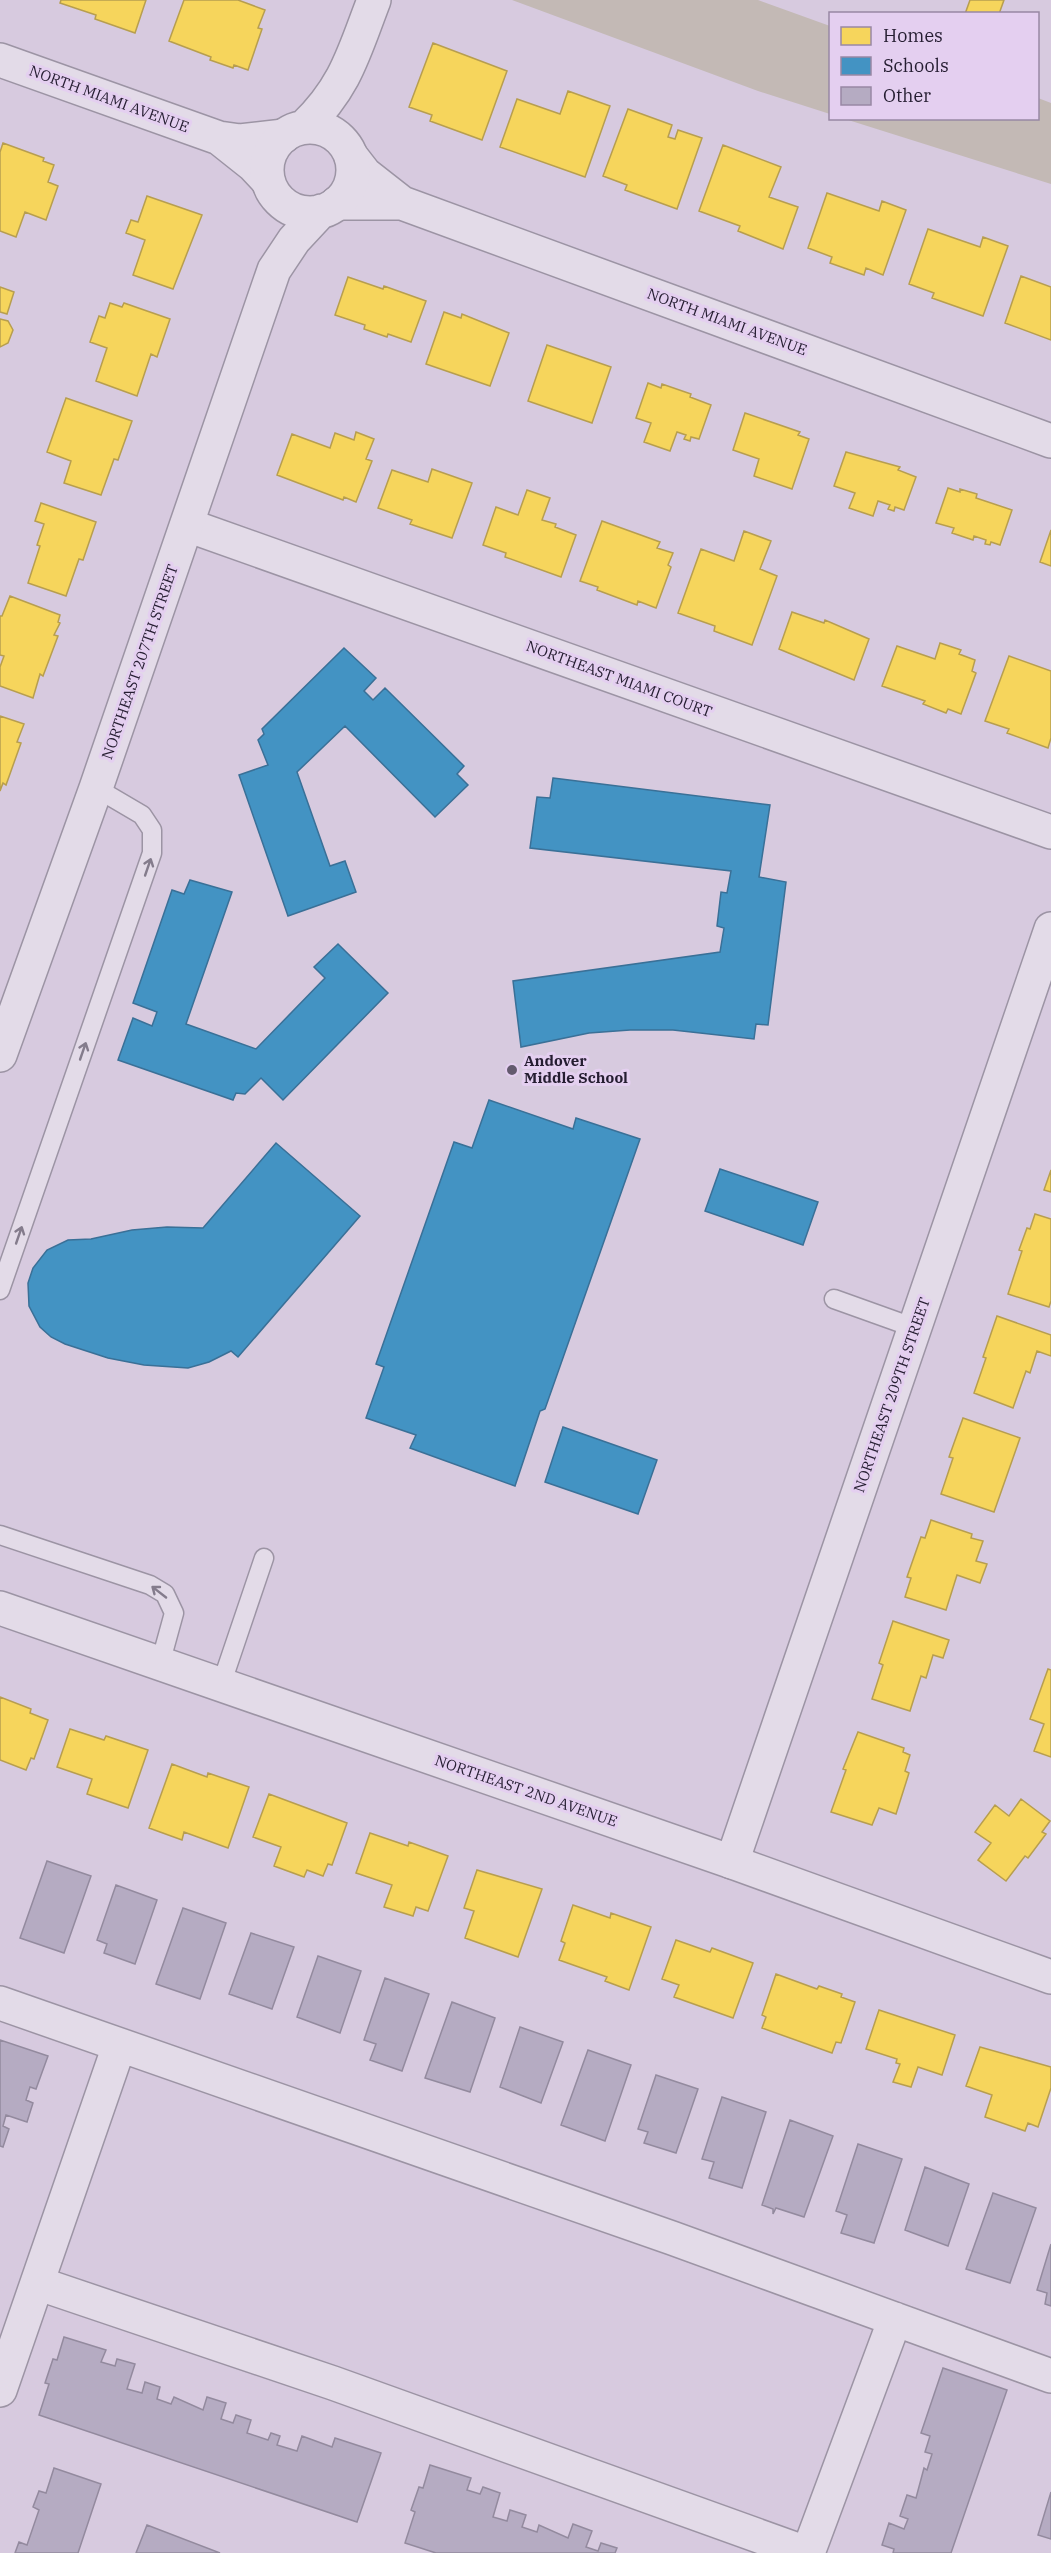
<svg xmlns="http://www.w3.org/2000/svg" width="1051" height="2553" font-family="'IBM Plex Serif',serif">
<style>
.water{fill:#c3b9b5}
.homes{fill:#f6d55c;stroke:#b79e4f;stroke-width:1.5}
.schools{fill:#4393c3;stroke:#3a7097;stroke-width:1.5}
.building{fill:#b5abc2;stroke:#938a9e;stroke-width:1.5}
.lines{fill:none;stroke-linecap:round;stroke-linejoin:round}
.service-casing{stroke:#9c94a4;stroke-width:21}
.minor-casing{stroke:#9c94a4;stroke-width:36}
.tertiary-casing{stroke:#9c94a4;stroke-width:36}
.service{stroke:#e3dbe8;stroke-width:18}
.minor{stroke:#e3dbe8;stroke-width:33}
.tertiary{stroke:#e3dbe8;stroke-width:33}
.oneway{stroke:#847c8c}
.poi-dot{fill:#635a6e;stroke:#e4cff0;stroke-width:2}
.labels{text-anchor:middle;stroke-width:6;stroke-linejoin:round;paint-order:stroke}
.street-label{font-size:15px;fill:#251d31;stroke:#e4cff0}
.poi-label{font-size:15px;font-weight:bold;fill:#251d31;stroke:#e4cff0;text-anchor:start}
</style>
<rect width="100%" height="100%" fill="#d7cadf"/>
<path class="water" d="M512 0H758L830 26V114L758 91Z
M1038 98 1051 103V184L845 119 1038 118Z"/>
<path class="homes" d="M61 0H146L135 33 95 19 96 15 60 3Z
M184 0H238L265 10 258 28 262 29 248 70 234 65 233 68 210 60 211 57 169 41Z
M970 0H1004L999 14H965Z
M433 43 507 71 482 140 430 121 432 115 409 107Z
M568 91 610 106 585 177 500 147 517 99 560 114Z
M628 109 672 125 668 137 675 139 678 130 702 138 677 209 625 190 627 185 603 176Z
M3 143 44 158 43 161 54 165 48 182 58 186 46 220 25 212 16 237 0 231V152Z
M723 145 781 167 769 197 798 207 783 249 738 231 740 226 699 211Z
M827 193 879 211 882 201 906 210 883 275 866 268 864 275 830 263 832 257 808 248Z
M147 196 202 215 173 289 133 275 145 240 126 233 131 220 138 222Z
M928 229 980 247 983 237 1008 246 983 316 932 298 934 293 909 284Z
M1021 276 1051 287V340L1005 323Z
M348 277 383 289 384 286 426 301 411 342 388 334 387 337 364 329 365 325 335 315Z
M0 287 14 292 7 314 0 312Z
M110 303 122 307 124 303 170 319 157 357 151 354 137 396 96 381 107 348 90 342 99 316 105 318Z
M444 312 461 318 462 314 509 333 490 386 426 364Z
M0 319 8 321 13 330 8 343 0 347Z
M547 345 611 367 592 423 528 401Z
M648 383 661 388 662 384 691 394 690 397 711 405 699 439 691 437 690 441 684 439 686 435 677 432 670 451 644 442 651 423 636 418Z
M66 398 132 421 118 460 114 459 101 495 64 483 71 461 47 452Z
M745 413 800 432 798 435 809 439 792 489 754 476 759 459 733 450Z
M356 432 374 439 366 459 372 461 356 502 344 497 343 500 277 475 292 434 330 448 335 433 354 440Z
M846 452 900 467 898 470 916 477 904 510 895 507 894 511 888 509 890 505 878 501 873 516 849 508 855 493 834 486Z
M432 469 472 483 452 538 410 524 412 520 378 508 392 470 428 482Z
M948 488 960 492V489L977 494 976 498 1012 510 1000 545 991 542 990 545 985 544 986 540 974 536 973 540 952 533 954 528 936 523Z
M527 490 550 498 542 520 556 524 555 527 576 535 561 577 505 557 506 553 483 545 496 507 518 515Z
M41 503 96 522 83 560 79 559 66 596 28 583 40 546 37 545 44 524 35 521Z
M602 521 660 542 657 548 673 553 668 565 671 567 656 608 638 601 637 605 597 590 598 587 580 581Z
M1051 530V566L1040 562Z
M744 531 771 541 760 569 777 576 752 645 714 631 715 626 678 613 701 549 734 561Z
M10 596 60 615 58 622 60 623 54 635 58 636 43 676 40 674 33 698 0 686V667L4 656 0 655V616H2Z
M792 612 824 623 825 620 869 639 854 680 779 649Z
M940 643 961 650 959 654 975 660 972 671 976 673 961 714 948 709 946 713 923 704 925 701 882 686 897 646 935 659Z
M1009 656 1051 671V738L1048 748 1007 733 1009 729 985 721Z
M0 716 24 724 17 742 21 743 6 785 3 783 0 791Z
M1051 1170V1192L1044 1190Z
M1035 1214 1051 1219V1301L1049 1307 1008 1294 1022 1251 1019 1250 1027 1228 1030 1229Z
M997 1316 1051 1335V1356L1037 1351 1030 1373 1026 1371 1013 1408 974 1393 986 1358 983 1357Z
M963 1418 1020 1438 994 1512 941 1494 953 1458 949 1457Z
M931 1520 972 1534 971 1538 983 1541 976 1561 987 1564 980 1583 957 1575 946 1610 905 1597 911 1578 907 1577 921 1537 925 1538Z
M893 1621 949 1640 943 1658 933 1655 926 1678 921 1676 910 1711 872 1699 883 1665 879 1663Z
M1048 1669 1051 1670V1757L1034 1751 1044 1724 1030 1719Z
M0 1697 31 1709 30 1713 48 1720 34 1759 31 1758 26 1770 0 1760Z
M70 1729 104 1740 106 1736 148 1750 128 1808 87 1794 92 1779 57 1767Z
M858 1732 904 1748 903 1752 910 1755 905 1771 909 1773 896 1814 879 1808 872 1825 831 1812 846 1770 843 1769Z
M172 1764 207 1777 208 1773 249 1787 228 1848 184 1832 182 1840 149 1828Z
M269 1794 347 1823 332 1865 328 1864 323 1876 307 1870 304 1877 274 1866 281 1847 253 1837Z
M1021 1799 1050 1821 1042 1832 1046 1834 1028 1858 1025 1856 1006 1881 978 1860 991 1843 975 1832 995 1805 1009 1816Z
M370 1833 408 1846 409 1842 448 1856 428 1911 416 1907 413 1916 384 1907 392 1885 356 1873Z
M477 1870 542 1889 518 1957 465 1938 474 1911 464 1908Z
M573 1905 610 1918 611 1913 651 1927 629 1990 605 1981 607 1977 559 1960 565 1943 561 1941Z
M676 1940 710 1952 712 1948 753 1963 733 2018 674 1997 679 1985 662 1979Z
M776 1974 817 1989 819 1986 842 1994 841 1997 855 2002 841 2043 836 2042 832 2053 762 2028 766 2017 762 2015Z
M879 2010 955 2035 942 2075 918 2067 911 2087 893 2082 900 2064 896 2063 897 2059 866 2049Z
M980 2047 1051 2067V2088L1038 2127 1028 2123 1025 2131 985 2117 992 2095 966 2086Z"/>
<path class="schools" d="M344 648 376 678 364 691 373 700 385 688 464 766 457 774 468 785 435 817 345 726 297 772 330 866 345 861 356 892 288 916 239 775 268 765 258 740 264 734 262 729Z
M553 778 770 805 759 877 786 882 768 1025 756 1024 754 1039 673 1030H630L589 1033 521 1047 513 981 720 952 724 928 717 926 721 892 727 893 731 871 530 848 537 797 550 798Z
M190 880 232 892 186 1024 256 1049 325 978 314 967 338 944 388 993 283 1100 261 1078 245 1094 236 1093 233 1100 118 1060 133 1018 152 1026 157 1012 133 1003 172 890 184 894Z
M489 1100 573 1129 576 1118 640 1139 545 1409 540 1411 515 1486 410 1448 416 1435 366 1418 384 1367 376 1364 454 1142 472 1148Z
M276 1143 360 1216 238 1357 231 1351 209 1362 188 1368 144 1365 108 1358 65 1344 51 1337 40 1327 29 1306 28 1283 33 1268 47 1250 68 1240 91 1239 132 1230 167 1227 203 1228Z
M720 1169 818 1202 803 1245 705 1211Z
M563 1427 657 1460 638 1514 545 1482Z"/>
<path class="building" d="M47 1861 91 1876 64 1953 20 1938Z
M116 1885 157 1900 135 1964 104 1953 107 1944 97 1940Z
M183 1908 226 1923 200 1999 156 1984Z
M251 1933 294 1947 272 2009 229 1994Z
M318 1956 361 1971 340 2033 297 2017Z
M385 1978 429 1994 402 2071 370 2060 376 2044 364 2040Z
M452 2002 495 2018 470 2092 425 2078Z
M520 2027 563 2042 541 2103 500 2087Z
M0 2040 48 2056 36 2089 30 2087 26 2100 33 2103 27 2122 6 2115 3 2126 9 2129 3 2147 0 2146Z
M588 2050 631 2065 605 2141 561 2125Z
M656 2075 698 2089 676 2153 644 2143 648 2132 638 2129Z
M722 2097 766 2112 742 2188 709 2178 714 2162 702 2159Z
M790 2120 833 2136 804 2217 776 2208 773 2214V2209L762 2205Z
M858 2144 902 2159 874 2243 841 2233 847 2215 836 2211Z
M925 2167 969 2184 948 2246 905 2230Z
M993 2193 1036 2208 1010 2283 966 2269Z
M1051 2244V2306L1045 2304 1047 2293 1037 2290Z
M64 2337 106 2350 101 2362 115 2366 117 2359 135 2364 127 2389 142 2393 145 2382 160 2387 157 2399 171 2404 174 2397 203 2410 207 2397 226 2403 221 2419 233 2423 236 2415 251 2420 247 2433 268 2440 271 2433 280 2436 277 2445 297 2451 302 2436 332 2447 335 2438 381 2453 357 2522 39 2415 49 2384 45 2383 53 2359 57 2360Z
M943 2368 1007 2390 951 2553H893L894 2549 882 2545 889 2523 904 2529 908 2519 900 2516 907 2495 916 2498 924 2468 927 2470 932 2454 925 2452 930 2436 921 2433Z
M430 2465 471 2478 467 2490 480 2494 483 2487 500 2493 493 2517 507 2521 510 2510 526 2515 522 2527 537 2532 539 2525 568 2538 573 2524 592 2531 586 2547 598 2551 601 2543 617 2548 615 2553H436L405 2543 415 2512 411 2510 419 2487 423 2488Z
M54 2468 101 2484 78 2553H15L19 2542 27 2545 39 2510 33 2507 39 2491 46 2493Z
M1051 2492V2539L1038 2535Z
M147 2525 220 2553H136Z"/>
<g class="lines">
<g class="service-casing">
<path id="service" d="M0 1290 152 853V830L142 815 96 788
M834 1299 915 1328
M0 1535 150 1585 165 1594 174 1613 160 1664
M221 1685 264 1558"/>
</g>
<g class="minor-casing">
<path id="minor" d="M0 60 219 138
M268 181 253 165 219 138 240 141 284 136
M337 203H402L365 174 351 156
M402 203 1051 441
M187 525 1051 832
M732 1862 1051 929
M0 2003 672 2238 1051 2376
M37 2283 333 2383 806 2553
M0 2390 119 2046
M808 2553 895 2319"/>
</g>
<g class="tertiary-casing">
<path id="tertiary" d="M304 127C346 87 354 52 374 0
M267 170a43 43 0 1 1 86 0a43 43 0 1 1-86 0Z
M0 1055 96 788 274 270 294 240 321 211
M0 1608 732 1862 1051 1977"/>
</g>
<use href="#service" class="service"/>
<use href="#minor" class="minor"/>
<use href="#tertiary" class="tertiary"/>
</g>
<defs><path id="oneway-shaft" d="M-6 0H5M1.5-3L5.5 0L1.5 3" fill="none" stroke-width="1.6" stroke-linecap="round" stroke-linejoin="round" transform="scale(1.5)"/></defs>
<g class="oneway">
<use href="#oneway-shaft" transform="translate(148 867) rotate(-71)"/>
<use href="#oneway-shaft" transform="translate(83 1051) rotate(-71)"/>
<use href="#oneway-shaft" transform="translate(19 1235) rotate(-71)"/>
<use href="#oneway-shaft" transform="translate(159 1592) rotate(-142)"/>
</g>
<circle class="poi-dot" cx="512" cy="1070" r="6"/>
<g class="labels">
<g class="street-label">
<text transform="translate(109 99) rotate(20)" y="5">NORTH MIAMI AVENUE</text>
<text transform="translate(727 322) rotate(20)" y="5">NORTH MIAMI AVENUE</text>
<text transform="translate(140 662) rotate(-71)" y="5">NORTHEAST 207TH STREET</text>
<text transform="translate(619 679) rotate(20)" y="5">NORTHEAST MIAMI COURT</text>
<text transform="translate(892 1395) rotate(-71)" y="5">NORTHEAST 209TH STREET</text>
<text transform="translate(526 1791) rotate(19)" y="5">NORTHEAST 2ND AVENUE</text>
</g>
<g class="poi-label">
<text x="524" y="1066">Andover<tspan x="524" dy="17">Middle School</tspan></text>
</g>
</g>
<rect x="829" y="12" width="210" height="108" fill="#e4cff0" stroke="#9888a4" stroke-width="1.5"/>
<rect x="841" y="27" width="30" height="18" fill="#f6d55c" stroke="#9888a4" stroke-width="1.5"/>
<text x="883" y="42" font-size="18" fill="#251d31">Homes</text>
<rect x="841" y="57" width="30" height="18" fill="#4393c3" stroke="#9888a4" stroke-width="1.5"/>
<text x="883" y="72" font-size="18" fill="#251d31">Schools</text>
<rect x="841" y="87" width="30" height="18" fill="#b5abc2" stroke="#9888a4" stroke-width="1.5"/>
<text x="883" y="102" font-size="18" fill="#251d31">Other</text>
</svg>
